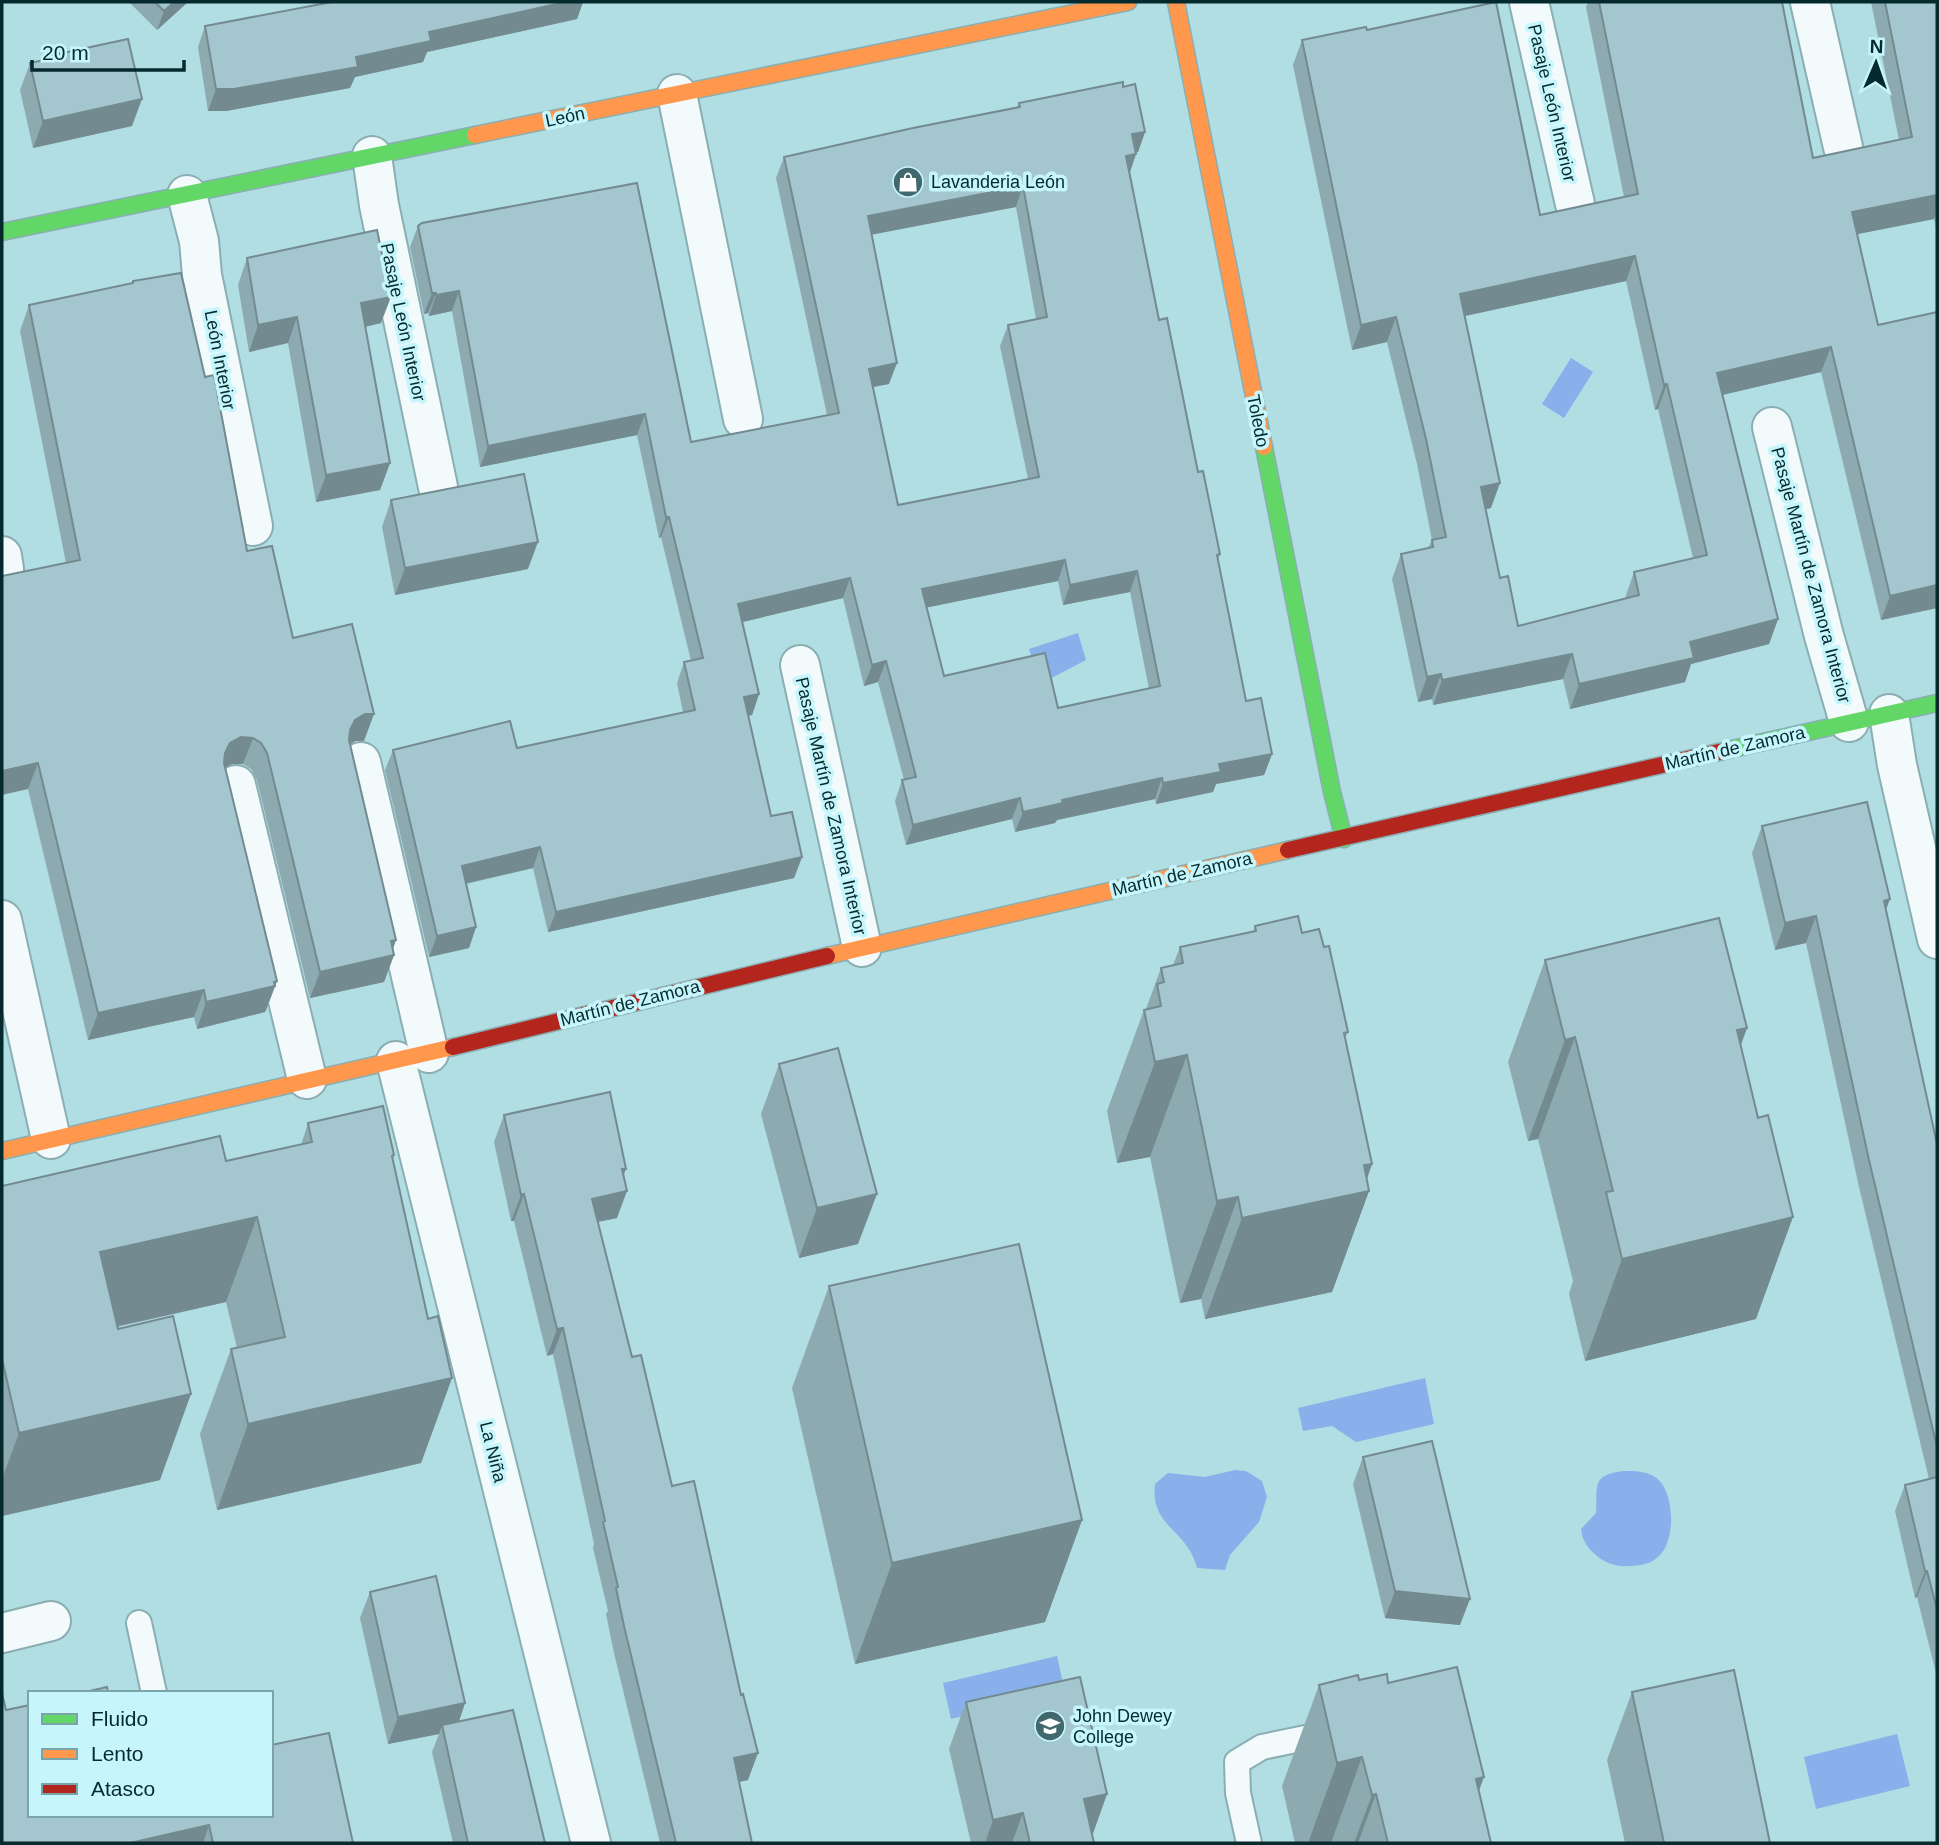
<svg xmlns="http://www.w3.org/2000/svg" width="1939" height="1845" font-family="Arial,sans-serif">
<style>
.water{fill:#89b0eb}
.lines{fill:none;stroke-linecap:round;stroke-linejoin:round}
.lane-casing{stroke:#8aaeb2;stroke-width:28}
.street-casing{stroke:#8aaeb2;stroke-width:42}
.fast-casing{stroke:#8aaeb2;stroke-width:19}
.slow-casing{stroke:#8aaeb2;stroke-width:19}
.jam-casing{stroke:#8aaeb2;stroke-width:19}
.lane{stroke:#f3fafb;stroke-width:24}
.street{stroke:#f3fafb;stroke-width:38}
.fast{stroke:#63d668;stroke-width:16}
.slow{stroke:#ff974d;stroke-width:16}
.jam{stroke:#b3261e;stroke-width:16}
.wall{fill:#8daab1;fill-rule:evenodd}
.shaded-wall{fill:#738b90}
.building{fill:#a4c6ce;stroke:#738b90;stroke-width:2;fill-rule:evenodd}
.labels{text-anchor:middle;stroke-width:7;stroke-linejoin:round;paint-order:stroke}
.street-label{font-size:18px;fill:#052a2e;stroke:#c6f6fb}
.poi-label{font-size:18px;fill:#052a2e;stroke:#c6f6fb;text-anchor:start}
</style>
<rect width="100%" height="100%" fill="#b1dee3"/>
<path class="water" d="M1571 358 1593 372 1564 418 1542 404Z
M1078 633 1086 660 1040 684 1029 649Z
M1425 1378 1434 1424 1356 1442 1332 1426 1303 1431 1298 1408Z
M1235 1470 1246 1471 1262 1481 1267 1497 1259 1522 1230 1555 1225 1570 1197 1568C1187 1528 1150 1528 1155 1484L1168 1473 1205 1477Z
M1624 1471C1634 1471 1646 1471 1655 1477 1675 1490 1676 1539 1660 1555 1651 1564 1643 1565 1631 1566 1620 1567 1610 1565 1601 1559 1590 1551 1582 1542 1581 1529L1596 1513C1598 1486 1590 1475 1624 1471Z
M1057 1656 1065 1692 951 1719 943 1683Z
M1897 1734 1910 1786 1816 1809 1804 1757Z"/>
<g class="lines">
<g class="lane-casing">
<path id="lane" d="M139 1623 154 1693
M1249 1843 1238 1793 1237 1762 1262 1747 1330 1733"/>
</g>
<g class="street-casing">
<path id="street" d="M1529 2 1575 204
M1810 2 1843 147
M677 94 743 419
M372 156 379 205 438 487
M187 195 199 241 202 275 253 526
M1772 427 1824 636 1849 722
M2 556 4 569
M800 665 862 947
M1889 714 1897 765 1937 939
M361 762 429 1053
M236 785 307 1079
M2 920 51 1139
M396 1061 591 1843
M2 1633 51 1621"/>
</g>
<g class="fast-casing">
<path id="fast" d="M2 232 475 135
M1264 447 1332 792 1344 839
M1719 752 1937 703"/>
</g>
<g class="slow-casing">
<path id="slow" d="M1176 2 1264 447
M475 135 1128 2
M827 956 1288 850
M2 1151 453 1047"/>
</g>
<g class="jam-casing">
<path id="jam" d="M1288 850 1719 752
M453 1047 827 956"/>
</g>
<use href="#lane" class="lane"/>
<use href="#street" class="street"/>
<use href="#fast" class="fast"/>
<use href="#slow" class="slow"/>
<use href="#jam" class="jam"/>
</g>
<path class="wall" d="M129 2H188L157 30Z
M332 2H583L577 19 427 52 423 62 355 77 350 88 226 111H208L198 47 205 26Z
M1588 2H1782L1813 158 1899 140 1871 2H1937V233L1934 219 1857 234 1937 608 1881 620 1821 372 1723 395 1778 619 1769 644 1691 664 1685 682 1570 709 1563 679 1433 705 1432 699 1418 702 1392 579 1401 554 1428 548 1432 540 1417 464 1387 342 1352 350 1293 65 1302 40 1367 30 1540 215 1624 197 1586 7ZM1626 281 1655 410 1658 409 1693 558 1634 572 1625 598 1518 626 1500 578 1486 509 1491 508 1465 316Z
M44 57 132 126 33 148 20 90 30 63 43 60Z
M1123 87 1145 132 1138 152 1136 153 1130 172 1159 320 1220 554 1218 561 1246 701 1272 754 1264 775 1216 784 1213 792 1156 804 1155 799 1057 820 1055 823 1015 832 1012 819 906 845 895 801 902 780H904L894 742 878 682 864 686 843 598 742 622 759 694 752 715 748 716 771 816 802 857 794 878 548 932 533 868 466 884 476 927 469 948 429 957 385 770 393 750 517 748 683 712 677 683 684 662 691 661 661 537 659 538 637 435 480 467 452 311 429 316 428 313 424 314 410 247 418 226 691 442 827 415 776 178 784 157 1017 107 1019 103ZM1016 207 1036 319 1008 325 1000 346 1028 479 898 505 873 387 889 384 871 234ZM1058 581 1063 605 1130 592 1149 689 1058 708 944 676 927 607Z
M247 258 381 323 365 327 390 463 380 490 316 502 288 343 249 352 238 285Z
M133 281 205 377 247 551 293 638 364 741H355L350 744 396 940 393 949 394 955 384 982 310 998 257 780 251 769 243 764H232L225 767 277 981 267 1008 265 1012 197 1029 194 1017 88 1040 28 789 66 563 20 331 29 305 132 284Z
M391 500 528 569 395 595 382 527Z
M1762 826 1886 911 1937 1144V1677L1917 1597 1915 1598 1895 1511 1905 1485 1929 1479 1859 1187 1806 943 1775 950 1752 853Z
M1255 926 1302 933 1324 947 1348 1032 1345 1039 1372 1164 1367 1179 1369 1191 1332 1292 1205 1319 1201 1299 1180 1303 1150 1157 1117 1163 1107 1111 1144 1010 1146 1009 1161 968 1173 965 1180 947 1253 932Z
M1545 960 1747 1028 1741 1044 1756 1319 1585 1361 1569 1294 1573 1281 1538 1139 1528 1141 1508 1062Z
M779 1064 858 1244 799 1258 761 1114Z
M504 1115 624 1176 617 1218 598 1222 632 1357 672 1486 748 1780 739 1782 752 1843H660L614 1653 606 1614 608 1611 593 1548 594 1544 553 1354 547 1356 514 1221H511L494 1142Z
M308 1123 394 1155 393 1160 428 1319 452 1378 421 1463 217 1510 200 1434 231 1349 237 1348 226 1302 117 1327 160 1480 2 1516V1186L226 1161 301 1145Z
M829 1286 1082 1520 1045 1622 855 1664 792 1388Z
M1363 1457 1460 1625 1385 1618 1353 1484Z
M370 1592 465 1703 459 1721 545 1843H453L432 1752 439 1734 388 1744 360 1618Z
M1359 1680 1388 1683 1479 1791 1491 1843H1295L1282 1786 1319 1685Z
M1632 1692 1770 1843H1625L1607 1760Z
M966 1702 1107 1794 1092 1835 1094 1843H971L949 1749Z
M30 1815 166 1817 353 1843H2Z"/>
<path class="shaded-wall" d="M174 2H188L157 30 164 11Z
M566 2H583L577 19 427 52 423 62 355 77 350 88 226 111H208L216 89 356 57 429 32Z
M142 99 132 126 33 148 43 121Z
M1145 132 1138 152 1124 155 1132 134Z
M1136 154 1129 175 1126 156Z
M1023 186 1016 207 860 237 868 216Z
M1937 195V210L1934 219 1843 237 1852 212Z
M1635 256 1626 281 1451 319 1460 294Z
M459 291 452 311 429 316 436 295Z
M432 293H436L428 313 424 314Z
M391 297 381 323 351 330 361 303Z
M297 317 288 343 249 352 258 325Z
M1396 317 1387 342 1352 350 1361 325Z
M1831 347 1821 372 1708 398 1717 373Z
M897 363 889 384 862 389 869 369Z
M1667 384 1658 409 1655 410 1664 385Z
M645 414 637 435 480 467 488 446Z
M390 463 380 490 316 502 326 475Z
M1500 483 1491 508 1472 512 1481 487Z
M666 517H669L661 537 659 538Z
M538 542 528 569 395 595 405 568Z
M1065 560 1058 581 915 610 922 589Z
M1137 571 1130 592 1063 605 1070 585Z
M850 578 843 598 730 625 738 604Z
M1937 585V608L1881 620 1890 596Z
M1778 619 1769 644 1691 664 1685 682 1570 709 1579 684 1690 642Z
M1572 654 1563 679 1433 705 1442 680Z
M886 661 878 682 864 686 872 665Z
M1441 674 1432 699 1418 702 1427 677Z
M759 694 752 715 737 718 744 697Z
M365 714H374L364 741H355L346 747 350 730 355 720Z
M241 737 253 738 243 764H232L220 770 225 753 230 743Z
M1272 754 1264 775 1216 784 1213 792 1156 804 1163 783 1219 764Z
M38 763 28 789 2 795V771Z
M1162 778 1155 799 1057 820 1055 823 1015 832 1023 812 1062 800Z
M1020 798 1012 819 906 845 913 825Z
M540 847 533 868 454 886 462 866Z
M802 857 794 878 548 932 556 912Z
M1890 899 1880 926 1884 901Z
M1816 916 1806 943 1775 950 1785 923Z
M476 927 469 948 429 957 437 936Z
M396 940 390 956 394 955 384 982 310 998 320 972 391 941Z
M277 981 265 1012 197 1029 206 1002Z
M204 990 194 1017 88 1040 98 1013Z
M1747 1028 1710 1130 1737 1030Z
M1575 1037 1538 1139 1528 1141 1565 1040Z
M1187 1055 1150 1157 1117 1163 1155 1062Z
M1372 1164 1362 1192 1369 1191 1332 1292 1205 1319 1242 1218 1364 1165Z
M622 1169H626L617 1193 627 1191 617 1218 582 1225 592 1199Z
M524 1194 514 1221H511L521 1195Z
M877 1194 858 1244 799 1258 817 1208Z
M1238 1197 1201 1299 1180 1303 1217 1201Z
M257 1217 226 1302 69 1337 100 1252Z
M1793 1217 1756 1319 1585 1361 1622 1259Z
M563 1328 553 1354 547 1356 557 1329Z
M452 1378 421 1463 217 1510 248 1424Z
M191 1394 160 1480 2 1516V1479L19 1433Z
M1082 1520 1045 1622 855 1664 892 1563Z
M1925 1571H1927L1917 1597 1915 1598Z
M1395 1591 1470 1599 1460 1625 1385 1618Z
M465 1703 456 1730 442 1725 439 1734 388 1744 398 1717Z
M758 1753 748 1780 725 1785 734 1758Z
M1362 1757 1331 1843H1308L1337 1763Z
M1484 1777 1460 1843 1476 1779Z
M1107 1794 1090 1842 1084 1799Z
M1376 1794 1358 1843H1354L1372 1795Z
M1023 1813 1012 1843H985L993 1820Z
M209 1825 203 1843H130Z"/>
<path class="building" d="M155 2H174L164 11Z
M332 2H566L429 32 431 41 356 57 358 67 234 89H216L205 26Z
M1496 2 1540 215 1638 194 1599 2H1782L1813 158 1912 137 1885 2H1937V195L1852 212 1878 325 1937 312V585L1890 596 1831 347 1717 373 1778 619 1690 642 1694 658 1579 684 1572 654 1442 680 1441 674 1427 677 1401 554 1433 547 1432 540 1446 537 1426 439 1396 317 1361 325 1302 40 1366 27 1367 30ZM1635 256 1664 385 1667 384 1707 555 1634 572 1639 595 1518 626 1508 576 1500 578 1481 487 1500 483 1460 294Z
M128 39 142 99 43 121 30 63 44 60V57Z
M1123 82V87L1135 84 1145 132 1132 134 1136 154 1126 156 1159 320 1167 318 1198 472 1203 471 1220 554 1217 555 1246 701 1261 698 1272 754 1219 764 1221 772 1163 783 1162 778 1062 800 1063 803 1023 812 1020 798 913 825 902 780 916 777 902 722 886 661 872 665 850 578 738 604 759 694 744 697 771 816 792 812 802 857 556 912 540 847 462 866 476 927 437 936 393 750 510 721 517 748 695 710 684 662 703 658 669 517H666L645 414 488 446 459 291 436 295V293H432L418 226 422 223 637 183 691 442 839 413 784 157 913 128 1020 107 1019 103ZM1023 186 1047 317 1008 325 1039 477 898 505 869 369 897 363 868 216ZM1065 560 1070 585 1137 571 1160 686 1058 708 1045 653 944 676 922 589Z
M377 230 391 297 361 303 390 463 326 475 297 317 258 325 247 258Z
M181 273 205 377 214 375 247 551 272 546 293 638 352 624 374 714H365L355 720 350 730 349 740 396 940 391 941 394 955 320 972 267 753 261 743 253 738 241 737 230 743 225 753 224 763 277 981 274 982 275 986 206 1002 204 990 98 1013 38 763 2 771V576L80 560 29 305 133 283V281Z
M524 474 538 542 405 568 391 500Z
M1867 802 1890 899 1884 901 1937 1144V1447L1869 1160 1816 916 1785 923 1762 826Z
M1298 916 1302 933 1319 929 1324 947 1329 946 1348 1032 1344 1033 1372 1164 1364 1165 1369 1191 1242 1218 1238 1197 1217 1201 1187 1055 1155 1062 1144 1010 1161 1006 1157 984 1164 982 1161 968 1183 963 1180 947 1256 931 1255 926Z
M1719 918 1747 1028 1737 1030 1758 1118 1768 1115 1793 1217 1622 1259 1606 1192 1613 1191 1575 1037 1565 1040 1545 960Z
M838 1048 877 1194 817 1208 779 1064Z
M610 1092 626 1169H622L627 1191 592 1199 632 1357 641 1355 672 1486 694 1481 741 1695 743 1694 758 1753 734 1758 752 1843H676L624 1626 616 1588 618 1587 603 1522 605 1521 563 1328 557 1329 524 1194 521 1195 504 1115Z
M383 1106 394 1155 392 1156 428 1319 438 1316 452 1378 248 1424 231 1349 285 1337 257 1217 100 1252 118 1329 173 1316 191 1394 19 1433 2 1359V1186L220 1136 226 1161 312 1142 308 1123Z
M1019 1244 1082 1520 892 1563 829 1286Z
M1432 1441 1470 1599 1395 1591 1363 1457Z
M1937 1477V1609L1927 1571H1925L1905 1485Z
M436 1576 465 1703 398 1717 370 1592Z
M1457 1667 1484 1777 1476 1779 1491 1843H1388L1376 1794 1372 1795 1362 1757 1337 1763 1319 1685 1358 1675 1359 1680 1387 1674 1388 1683Z
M1734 1670 1770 1843H1664L1632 1692Z
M1080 1677 1107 1794 1084 1799 1094 1843H1030L1023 1813 993 1820 966 1702Z
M107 1687 108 1693H81Z
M2 1693 6 1710 30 1705V1815H162L166 1817 173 1815H271V1745L329 1733 353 1843H213L209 1825 130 1843H2Z
M513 1710 545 1843H468L442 1725Z"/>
<defs>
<g id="shop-disc" transform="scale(1.575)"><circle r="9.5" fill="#41696d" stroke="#c6f6fb"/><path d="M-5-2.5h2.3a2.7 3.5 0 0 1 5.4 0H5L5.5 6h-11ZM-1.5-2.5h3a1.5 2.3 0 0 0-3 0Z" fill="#fff"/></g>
<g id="school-disc" transform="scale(1.575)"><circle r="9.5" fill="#41696d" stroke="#c6f6fb"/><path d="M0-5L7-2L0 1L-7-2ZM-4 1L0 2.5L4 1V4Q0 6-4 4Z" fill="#fff"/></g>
</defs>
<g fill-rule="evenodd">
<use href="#shop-disc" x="908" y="182"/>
<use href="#school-disc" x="1050" y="1726"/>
</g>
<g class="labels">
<g class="street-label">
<text transform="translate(1552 103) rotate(77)" y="6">Pasaje León Interior</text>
<text transform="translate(565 117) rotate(-12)" y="6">León</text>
<text transform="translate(403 322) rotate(78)" y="6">Pasaje León Interior</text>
<text transform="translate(220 360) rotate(79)" y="6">León Interior</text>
<text transform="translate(1258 421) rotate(79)" y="6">Toledo</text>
<text transform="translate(1811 575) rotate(75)" y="6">Pasaje Martín de Zamora Interior</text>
<text transform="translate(1735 748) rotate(-13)" y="6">Martín de Zamora</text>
<text transform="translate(831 806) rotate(77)" y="6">Pasaje Martín de Zamora Interior</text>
<text transform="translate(1182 874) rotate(-13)" y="6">Martín de Zamora</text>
<text transform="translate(630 1003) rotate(-14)" y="6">Martín de Zamora</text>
<text transform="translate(493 1452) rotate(76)" y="6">La Niña</text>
</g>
<g class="poi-label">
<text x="931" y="188">Lavanderia León</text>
<text x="1073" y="1722">John Dewey<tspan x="1073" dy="21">College</tspan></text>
</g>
</g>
<rect width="1939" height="1845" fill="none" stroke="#052a2e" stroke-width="7"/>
<rect x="28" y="1691" width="245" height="126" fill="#c6f6fb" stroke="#79a4a9" stroke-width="2"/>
<rect x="42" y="1714" width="35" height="10" fill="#63d668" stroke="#79a4a9" stroke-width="2"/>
<text x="91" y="1726" font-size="21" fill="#052a2e">Fluido</text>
<rect x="42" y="1749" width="35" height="10" fill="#ff974d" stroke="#79a4a9" stroke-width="2"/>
<text x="91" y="1761" font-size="21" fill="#052a2e">Lento</text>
<rect x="42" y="1784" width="35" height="10" fill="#b3261e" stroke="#79a4a9" stroke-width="2"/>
<text x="91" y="1796" font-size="21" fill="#052a2e">Atasco</text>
<g transform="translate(1876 63) rotate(2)" stroke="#c6f6fb" stroke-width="5" paint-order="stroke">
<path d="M0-5L12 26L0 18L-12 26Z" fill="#052a2e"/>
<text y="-10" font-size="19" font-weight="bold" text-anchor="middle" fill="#052a2e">N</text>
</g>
<path d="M32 60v10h152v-10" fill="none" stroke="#052a2e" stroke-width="3.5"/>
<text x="42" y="60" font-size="21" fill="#052a2e" stroke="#c6f6fb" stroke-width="5" paint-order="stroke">20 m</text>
</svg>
